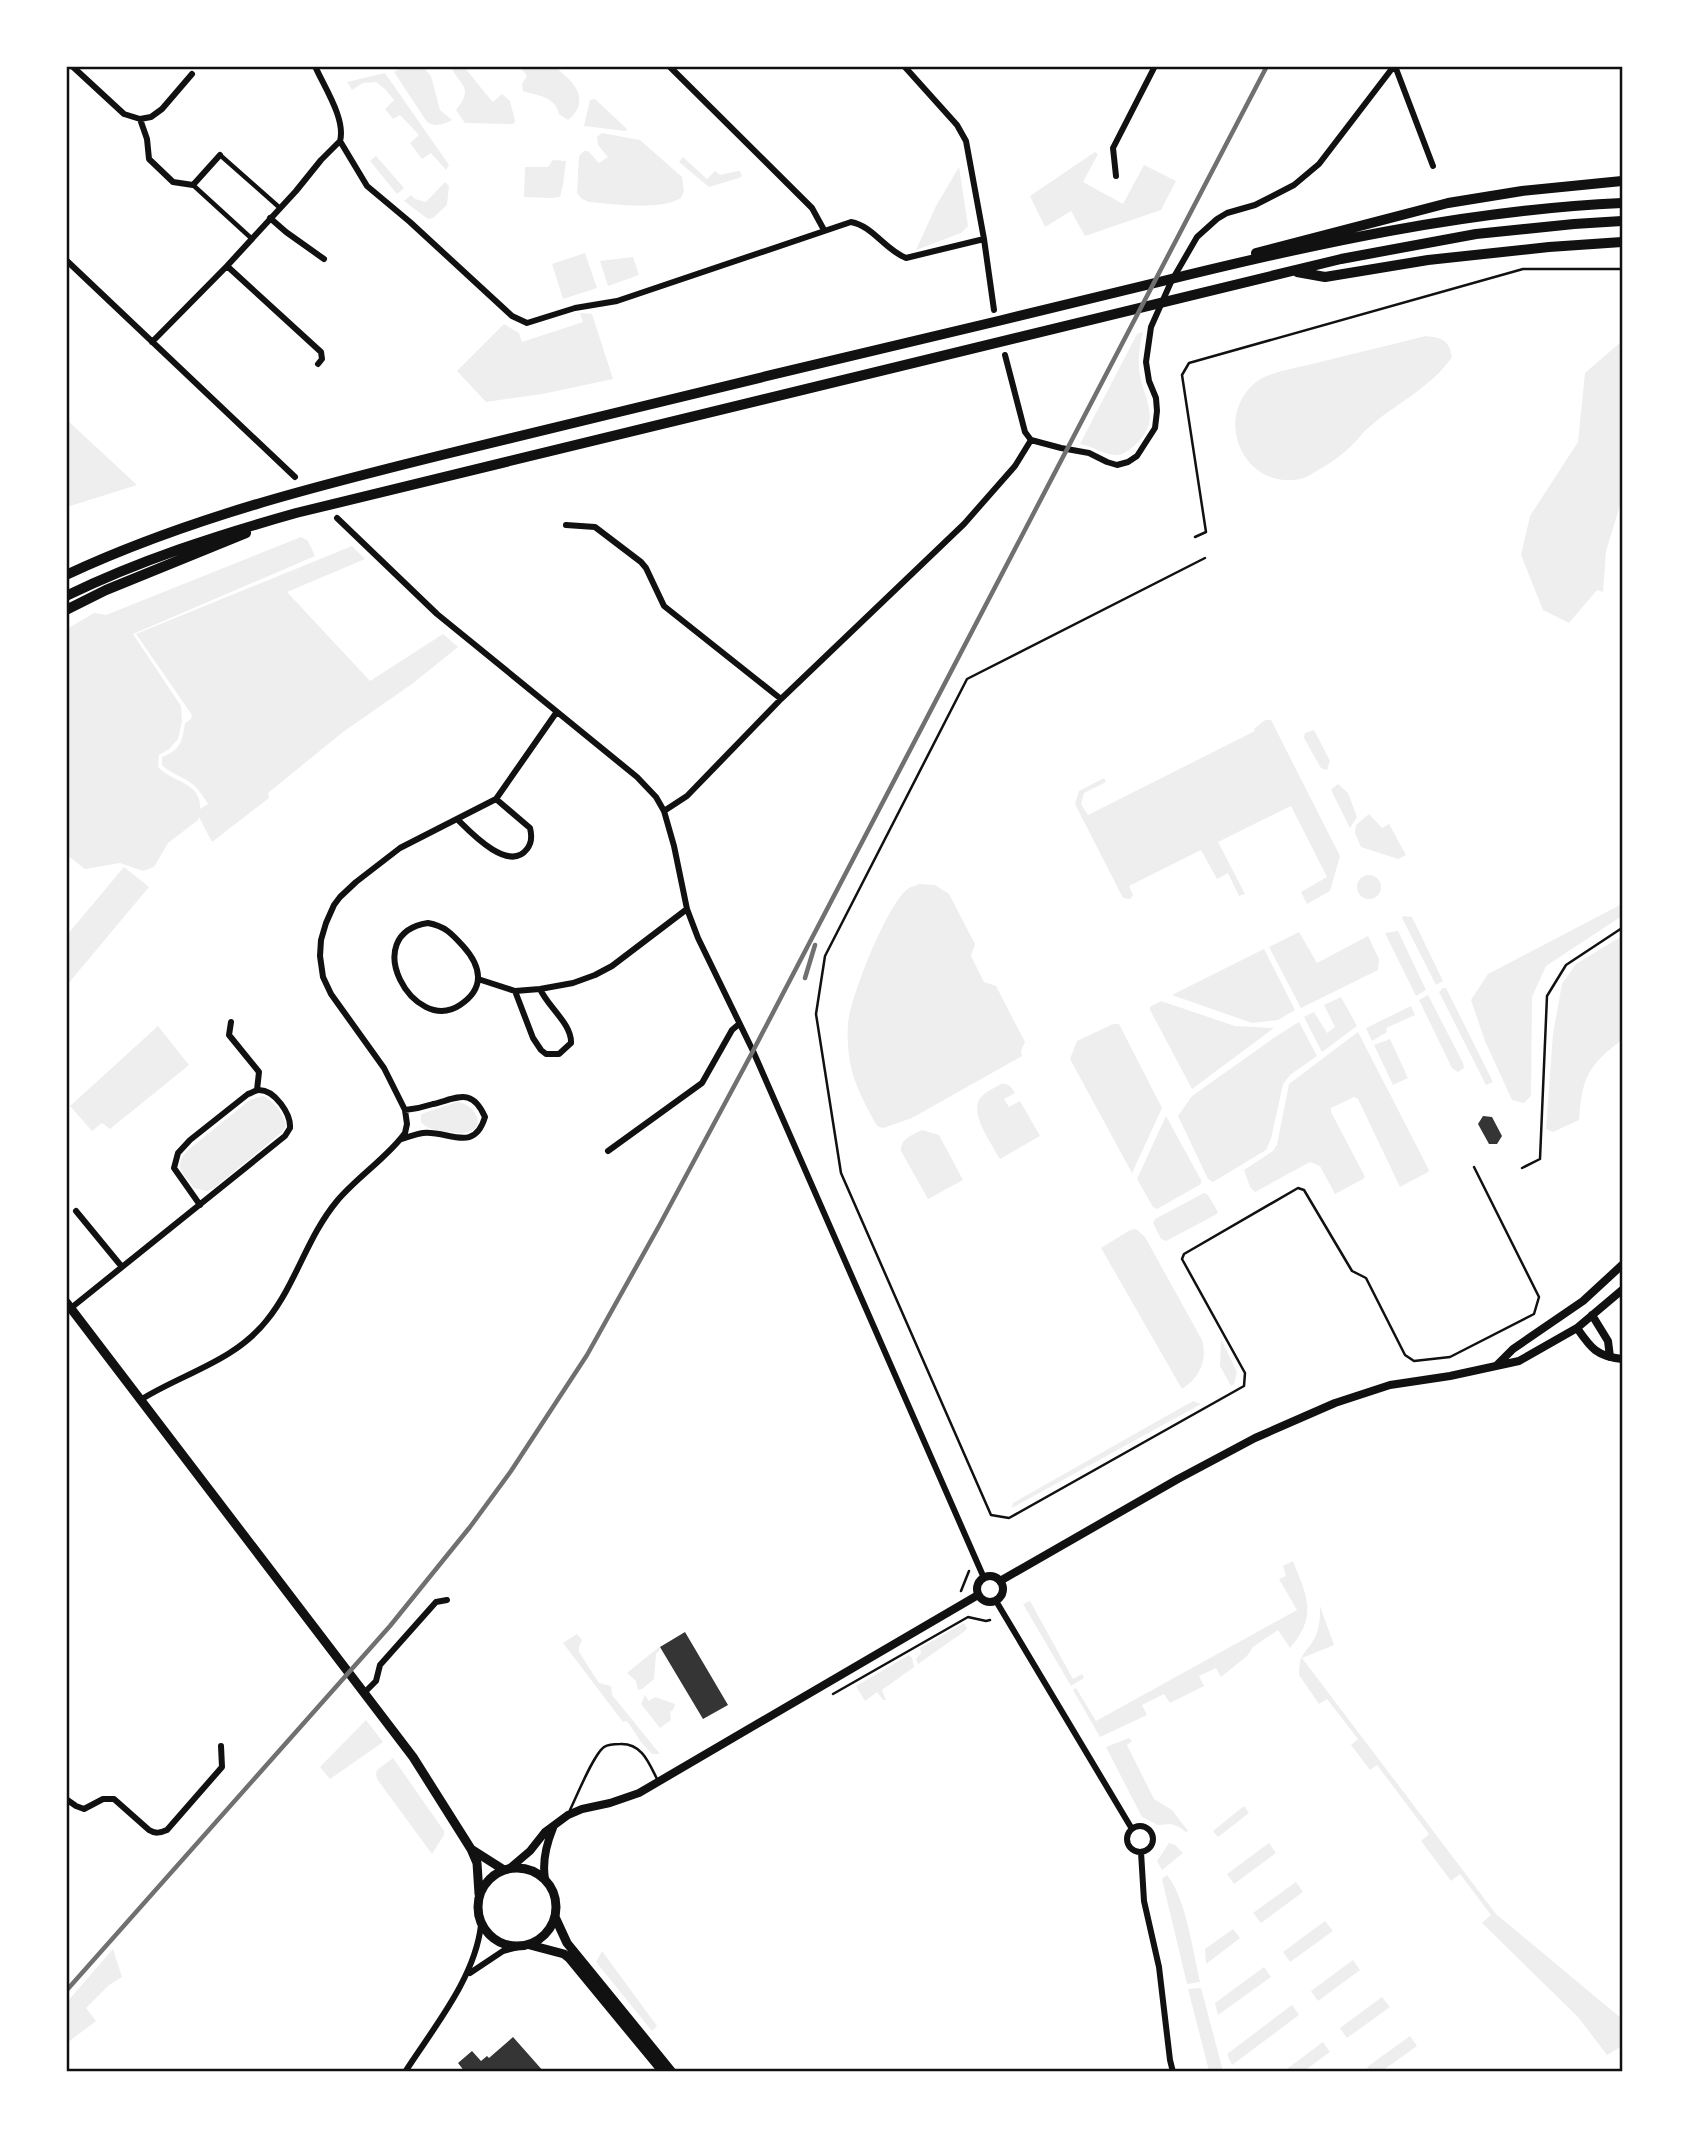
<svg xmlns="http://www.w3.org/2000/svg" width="1689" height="2138" font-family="'Libre Baskerville',serif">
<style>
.green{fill:#eee}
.building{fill:#353535}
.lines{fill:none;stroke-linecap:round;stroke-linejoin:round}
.path{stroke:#111;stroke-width:2.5}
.service{stroke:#111;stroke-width:2.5}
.pedestrian{stroke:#111;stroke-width:4.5}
.minor{stroke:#111;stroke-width:6}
.tertiary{stroke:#111;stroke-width:8}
.secondary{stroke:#111;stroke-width:9}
.primary{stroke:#111;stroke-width:10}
.rail{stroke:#707070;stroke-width:4.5}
.neatline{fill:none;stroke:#111;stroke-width:2.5}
</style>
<rect width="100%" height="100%" fill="#fff"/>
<path class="green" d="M406 66 423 67 431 76 440 110 452 120C443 125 435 127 427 122L394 72Z
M451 67H464C474 78 482 90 493 102L502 94 510 101 515 121 513 124 465 123 456 110C475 87 459 85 451 67Z
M520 67C530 66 546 63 554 67 558 68 560 71 563 74 580 87 587 105 568 120L559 114C555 96 538 96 523 91L522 84 527 76Z
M385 73 449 165 446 170 431 153 422 159 410 143 419 135 400 115 393 119 385 109 394 100 385 89 376 82 363 83 352 90 347 82Z
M595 99 627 129 626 131 584 126 590 100Z
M602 133 640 140 682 177 684 191 681 198C659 211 614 204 589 202L582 199 577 193 579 156 584 151H588L599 163 608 157 598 145 597 137Z
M1095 152 1098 154 1083 182 1123 204 1144 165 1176 181 1161 210 1085 236 1071 211 1045 227 1030 196Z
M376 156 404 188 397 194 370 161Z
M683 157 707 179 715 171 720 175 738 171H740L742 176 739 178 709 187 679 162Z
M553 160 566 161 563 185 560 197 551 198 524 197 525 167H548Z
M959 167 968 226 961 233 916 250 936 206Z
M445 182 449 186 447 205 433 218 428 219 404 201 411 195 415 199 426 202Z
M585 253 597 288 563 299 552 264Z
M633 257 639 275 608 286 600 261Z
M580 313 592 314 613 379 542 394 486 402 457 371 504 324 519 333 522 342 583 322Z
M1143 332C1140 343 1138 358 1139 369 1142 399 1164 418 1135 445 1130 449 1124 455 1116 455 1104 455 1092 446 1080 444L1137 334Z
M1426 336C1443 338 1449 340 1452 357 1430 389 1394 404 1367 429 1361 434 1358 440 1352 445 1342 455 1331 463 1318 470 1314 472 1308 477 1304 478 1247 494 1210 420 1256 382 1269 372 1296 368 1312 364 1350 355 1388 345 1426 336Z
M1622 341V499L1606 551 1603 592 1597 590 1569 623 1543 610 1521 555 1530 516 1578 442 1585 373Z
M66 420H67L137 485 67 507Z
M301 537 308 541 315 556 133 634 181 706 182 722 178 739 169 749 159 755 158 767C171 782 202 782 200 809L208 804C202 795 198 787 188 781 179 775 170 773 162 765V757C181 750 182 741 185 723L191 719 192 715 136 634 352 546 365 559 287 592 370 681 443 634 458 647 412 684 343 732 268 793 269 798 212 842 199 817 198 820 168 843 154 867 143 871 120 863 85 869 67 855V629L94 613 106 615Z
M1265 720H1271L1340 856 1330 891 1307 904 1301 892 1327 877 1291 806 1218 842 1245 894 1239 896 1228 873 1217 879 1201 850 1129 886 1133 895 1130 899 1123 898 1075 804 1079 791 1104 778 1106 782 1084 793 1081 804 1088 815 1255 731 1254 729Z
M1314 730 1330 761 1327 770 1321 768 1304 738 1305 733Z
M1338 784 1348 793 1357 817 1350 828 1331 790Z
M1369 814 1382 828 1389 824 1406 855 1398 859 1361 847 1355 833 1356 825Z
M124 867 149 887 67 985V935Z
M1357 887a12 12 0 1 1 24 0a12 12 0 1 1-24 0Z
M919 884 935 885 949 894 975 944 971 956 984 982 996 986 1025 1042 1021 1051 1022 1056 912 1118 883 1128 877 1126C866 1106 854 1085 850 1062 848 1051 847 1035 848 1024 850 998 888 901 909 888 912 886 916 886 919 884Z
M1622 904V916L1546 966 1532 997 1531 1096 1524 1103 1512 1100 1485 1041 1471 1000 1488 974Z
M1403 916 1412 917 1443 981 1436 985 1402 918Z
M1398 931 1426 990 1416 996 1385 933Z
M1299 932 1317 963 1368 936 1379 959 1378 970 1301 1008 1269 947Z
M1622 936V1040C1588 1065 1582 1078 1579 1120L1553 1132 1546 1129 1553 1034 1562 984 1576 964Z
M1264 949 1295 1010 1278 1020 1252 1023 1172 995Z
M1443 988H1446L1493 1082 1486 1085 1439 992Z
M1428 995 1463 1063 1464 1068 1458 1072 1452 1068 1419 1000Z
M1341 997 1357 1026 1322 1052 1304 1017 1314 1012 1327 1033 1335 1027 1324 1005Z
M1161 1001 1235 1026 1274 1028 1192 1089 1150 1010V1007Z
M1411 1006 1415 1015 1386 1028 1387 1032 1372 1041 1366 1028Z
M1299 1022 1317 1056 1290 1075 1283 1084 1271 1139 1266 1150 1213 1182 1208 1179 1178 1116 1192 1096 1275 1037Z
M1113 1024H1119L1162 1108 1132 1173 1070 1059 1077 1041Z
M158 1026 189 1065 110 1129 102 1123 92 1131 70 1106Z
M1358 1032 1429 1170 1428 1172 1400 1187 1358 1099 1354 1097 1331 1108V1112L1365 1177 1363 1179 1335 1194 1320 1166 1310 1162 1255 1192 1250 1187 1244 1170 1273 1151 1277 1145 1289 1084Z
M1390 1039 1408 1078 1393 1085 1374 1045Z
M1001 1084C1009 1083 1011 1087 1015 1093L1004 1099 1009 1107 1020 1101 1040 1136 1000 1159C992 1144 968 1112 981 1097 986 1091 995 1088 1001 1084Z
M263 1096C273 1100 285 1115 286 1126L282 1132 214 1188 207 1191 194 1188C183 1173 172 1167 188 1150L250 1100Z
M457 1102C476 1104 489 1130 464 1133 459 1134 452 1132 447 1132 437 1130 428 1130 421 1122V1114Z
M1166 1116 1201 1180V1184L1157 1209 1153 1207 1137 1179Z
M922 1130 939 1135 963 1180 928 1199 901 1151C900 1139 912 1135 922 1130Z
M1204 1193 1208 1195 1218 1212 1215 1215 1166 1241 1161 1239 1153 1223 1155 1219Z
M1136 1229 1145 1237 1202 1340C1208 1361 1199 1378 1182 1389L1101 1248 1130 1230Z
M1221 1339 1237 1372 1234 1384 1231 1386 1220 1366Z
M1193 1401 1201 1404 1012 1508 1013 1503Z
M1293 1561C1307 1597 1318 1615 1290 1648L1278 1630 1253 1647 1247 1656 1221 1677 1216 1668 1199 1676 1204 1686 1170 1703 1164 1694 1142 1705 1147 1715 1100 1737 1073 1690 1076 1688 1096 1721 1297 1610 1279 1579 1286 1576 1283 1566Z
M1030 1601 1073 1679 1082 1674 1084 1678 1071 1686 1023 1604Z
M1320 1606 1334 1645 1302 1658 1496 1914 1622 2019V2046L1607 2055 1578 2017 1482 1923 1491 1915 1460 1874 1451 1881 1421 1841 1429 1834 1377 1765 1370 1770 1351 1745 1358 1739 1327 1699 1319 1704 1299 1675C1299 1650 1307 1655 1316 1635 1320 1626 1320 1616 1320 1606Z
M964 1623 967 1628 965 1631 918 1664 916 1659 921 1653 920 1648Z
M577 1634 582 1640 579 1647V1652L599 1683 611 1686 612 1695 660 1754H652L641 1742 627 1721 623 1722 563 1643Z
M659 1647 660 1649 656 1654 654 1679 642 1689 638 1690 636 1681 627 1673Z
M909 1655 912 1658 914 1667 882 1690 886 1700H883L877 1692 865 1701 856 1686Z
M645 1695 649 1701 655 1697 675 1704 673 1710 670 1712 671 1720 660 1728 641 1704Z
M366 1720 383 1742 330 1779 320 1767Z
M1129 1738 1132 1741 1127 1745 1154 1799 1172 1810 1188 1831 1186 1832 1179 1827 1171 1824 1158 1825 1142 1817 1106 1747Z
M393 1758 444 1831V1835L432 1854 377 1779 376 1774 377 1770Z
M1244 1806 1249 1813 1218 1837 1213 1831Z
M1169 1843 1175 1845 1183 1853 1162 1870 1157 1861Z
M1269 1843 1276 1853 1234 1884 1227 1874Z
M1167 1875C1186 1898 1193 1952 1200 1982L1187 1984 1162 1879Z
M1296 1882 1303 1892 1261 1923 1253 1913Z
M1325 1921 1333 1931 1290 1962 1283 1952Z
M1233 1929 1240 1938 1206 1964 1205 1949Z
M113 1949 122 1977 109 1985 86 2008 96 2021 67 2043V2002Z
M602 1951 657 2026 652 2031 596 1962Z
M1353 1960 1360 1970 1318 2001 1311 1991Z
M1264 1967 1271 1977 1218 2015 1215 2003Z
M1201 1988 1223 2071H1209L1188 1989Z
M1382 1997 1390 2007 1347 2038 1340 2028Z
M1292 2005 1299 2015 1232 2065 1227 2054Z
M1410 2036 1417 2046 1382 2071H1371L1367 2067Z
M1323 2042 1330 2052 1304 2071H1284Z"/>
<path class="building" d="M1483 1116 1492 1117 1502 1136 1497 1144H1489L1478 1124Z
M685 1632 728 1705 703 1719 660 1647Z
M513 2037 544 2072H465L458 2063 472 2051 481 2061 487 2056 489 2058Z"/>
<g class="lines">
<path class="path" d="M1195 537 1206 532 1182 375 1189 363 1523 269H1622
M1205 558 967 679 825 956 816 1014 841 1173 991 1515 1009 1518 1244 1386 1245 1373 1182 1259 1184 1254 1298 1188 1304 1190 1352 1271 1366 1278 1405 1355 1414 1361 1450 1357 1534 1314 1539 1297 1474 1167
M1522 1168 1540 1159 1547 996 1566 965 1622 928
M961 1591 969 1571
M833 1694 968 1617 986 1621 990 1620"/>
<path class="service" d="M570 1810C577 1796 593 1755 604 1747 609 1744 615 1744 620 1744 642 1743 649 1763 657 1779"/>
<path class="pedestrian" d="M220 155 280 208
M193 185 251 238"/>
<path class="minor" d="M72 66 124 114 140 119 151 117 162 109 192 74
M315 66C324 87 346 119 340 141L367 186 410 222 512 316 527 323 575 308 617 301 851 222C873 226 885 250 906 258L984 239
M669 66 812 208 824 230
M904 66 957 125 966 141 984 239 994 310
M1395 66 1433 166
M140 119 147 139 149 159 173 182 193 185 220 155
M1116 176 1113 148 1155 66
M270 218 286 232 324 259
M66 260 295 477
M227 266 321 352 322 359 318 364
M152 342 227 266 296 191 321 160 340 141
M1005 355 1025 432 1031 440
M337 518 437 614 637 777 656 797 664 811 674 846 687 909 698 938 753 1051 984 1578
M566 525 595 527 641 562 646 568 664 606 781 699
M664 811 687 796 781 699 964 524 1015 466 1031 440 1061 448 1089 453 1107 462 1117 465 1128 462 1137 456 1155 428 1157 411 1156 398 1149 381 1146 362 1151 327 1171 282 1197 237 1217 219 1227 213 1255 205 1294 185 1319 164 1394 66
M458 820C471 833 509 873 527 849 532 843 532 836 530 828L496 799
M428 923C445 926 452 934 463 946 481 966 486 988 460 1005 414 1036 357 934 428 923Z
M478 979 515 991 540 989 573 983 595 975 612 966 687 909
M515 991 533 1038 541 1050 546 1054H559L571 1043C572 1024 548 1007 540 989
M231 1022 229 1035 259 1072 257 1090
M401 1139C408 1137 416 1134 423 1133 448 1130 474 1154 485 1117 472 1087 458 1098 433 1104 424 1107 414 1109 405 1110
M608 1151 702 1083 732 1030 739 1024
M76 1211 122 1267
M71 1308 285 1136 290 1128C291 1114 275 1090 259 1090 255 1090 252 1093 248 1094L190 1140 178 1153 174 1168 200 1205
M142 1399C184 1373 235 1361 267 1320 296 1284 307 1237 337 1201 356 1178 389 1156 405 1133L407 1124 405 1110 384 1068 331 994 323 977 320 956 321 940 326 923 334 905 340 897 356 882 400 848 496 799 556 713
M996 1601 1132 1829
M364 1693 376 1681 380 1665 436 1602 447 1600
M66 1799 76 1806 84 1809 103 1799H114L149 1830C155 1834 160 1833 167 1830L222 1767 221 1746
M1127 1839a13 13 0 1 1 26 0a13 13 0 1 1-26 0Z
M1141 1852 1144 1901 1159 1967 1170 2060 1173 2072
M470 1973 503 1951 518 1947
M405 2072C434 2027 475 1978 481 1925"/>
<path class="tertiary" d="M1592 1315 1608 1341 1610 1357
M1577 1328C1591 1348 1596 1356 1622 1359
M1496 1366 1513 1349 1583 1301 1622 1265
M977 1589a13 13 0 1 1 26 0a13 13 0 1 1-26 0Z
M1000 1581 1178 1479 1255 1438 1335 1403 1390 1385 1450 1376 1519 1361 1577 1328 1622 1290
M510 1868 530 1851 545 1832 568 1815 582 1809 610 1803 639 1793 978 1595
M545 1879C542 1861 546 1845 553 1828"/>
<path class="secondary" d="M66 1302 413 1757 471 1849 477 1863 479 1894
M471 1849 504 1870
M478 1907a39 39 0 1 1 78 0a39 39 0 1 1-78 0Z
M555 1917 567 1943 672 2072
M530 1945 564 1954 569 1958 663 2072"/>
<path class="primary" d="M1256 253 1448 203 1522 191 1622 181
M1297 272 1325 277 1428 260 1549 247 1622 242
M66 575C188 518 320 485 450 453 554 428 659 402 763 377 896 345 1030 314 1163 281 1313 244 1467 210 1622 203
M66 596C140 560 218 535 296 513L1341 259 1476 234 1574 224 1622 221
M66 610 106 590 246 533"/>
<path class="rail" d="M805 978 815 945
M66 1991 390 1626 470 1527 511 1471 587 1355 659 1226 753 1051 1267 66"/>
</g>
<rect width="1689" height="2138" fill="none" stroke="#ffffff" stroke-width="136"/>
<rect x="68" y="68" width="1553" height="2002" class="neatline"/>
</svg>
